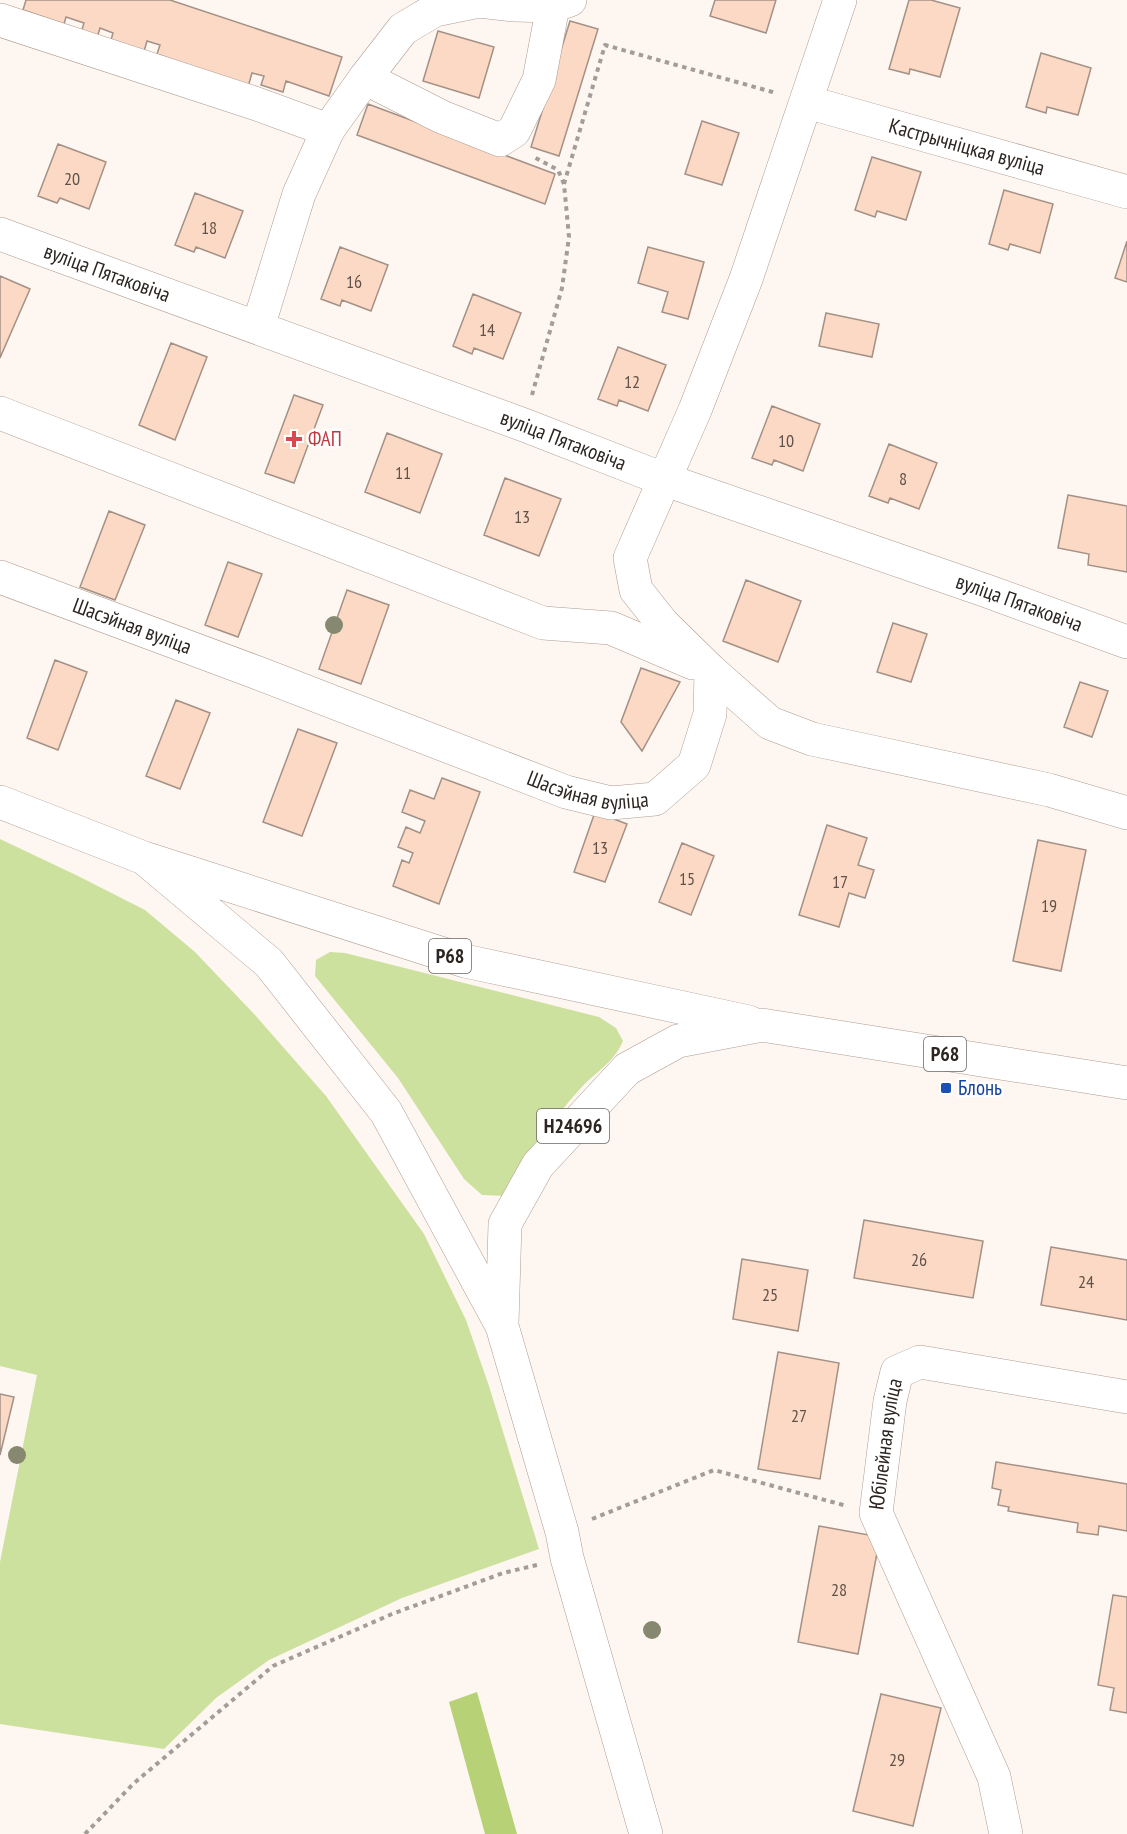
<svg xmlns="http://www.w3.org/2000/svg" width="1127" height="1834" font-family="'PT Sans Narrow',sans-serif">
<style>
.green{fill:#cde19f}
.forest{fill:#b7d177}
.building{fill:#fcd9c5;stroke:#a39186;stroke-width:1.5}
.lines{fill:none;stroke-linecap:round;stroke-linejoin:round}
.minor-casing{stroke:#af9c91;stroke-width:34}
.major-casing{stroke:#af9c91;stroke-width:34}
.path{stroke:#a39c97;stroke-width:4;stroke-dasharray:4.5 4.5;stroke-linecap:butt}
.minor{stroke:#fff;stroke-width:33}
.major{stroke:#fff;stroke-width:33}
.tree{fill:#868870}
.health-dot{fill:#e0444e;stroke:#fff;stroke-width:2}
.transit-dot{fill:#1a4fb4;stroke:#fff;stroke-width:2}
.labels{text-anchor:middle;stroke-width:5;stroke-linejoin:round;paint-order:stroke}
.number-label{font-size:18px;fill:#60524a}
.shield{fill:#fff;stroke:#6b6664;stroke-width:1.5}
.shield-label{font-size:20px;font-weight:bold;fill:#2c2521}
.street-label{font-size:21px;fill:#2c2521;stroke:#fff}
.health-label{font-size:21px;fill:#be3a42;stroke:#fff;text-anchor:start}
.transit-label{font-size:21px;fill:#164399;stroke:#fff;text-anchor:start}
</style>
<rect width="100%" height="100%" fill="#fef6f1"/>
<path class="green" d="M0 839 76 875 145 910 195 952 255 1015 326 1096 424 1234 466 1320 489 1386 539 1549 402 1598 269 1660 216 1698 164 1749 0 1724V1562L37 1375 0 1366Z
M330 952 345 953 599 1017 616 1028 623 1041C613 1064 595 1072 580 1089 550 1121 528 1161 505 1196L482 1195 464 1179 398 1078 315 976 316 960Z"/>
<path class="forest" d="M477 1692 517 1834H485L449 1702Z"/>
<path class="building" d="M26 0H170L342 57 329 96 286 81 283 92 261 85 264 76 252 73 248 87 157 54 160 45 147 41 143 55 111 40 113 33 100 28 96 41 80 36 84 23 66 17 64 24 23 10Z
M715 0H776L766 33 710 16Z
M909 0H931L960 8 940 77 910 69 909 74 889 69Z
M570 21 598 29 559 156 531 147Z
M438 31 494 47 479 98 423 81Z
M1041 53 1091 68 1078 115 1047 107 1046 113 1026 107Z
M368 104 555 174 545 204 357 135Z
M702 121 739 133 722 185 685 174Z
M58 144 106 162 89 209 60 198 57 203 38 196Z
M872 157 921 172 906 220 877 211 875 217 855 210Z
M1004 190 1053 204 1040 253 1010 244 1008 250 989 244Z
M195 193 243 211 225 258 196 247 194 252 175 245Z
M1127 241V282L1115 278Z
M340 247 388 265 371 311 342 300 340 306 321 299Z
M648 247 704 262 688 319 662 312 668 292 638 283Z
M0 276 30 289 0 358Z
M473 294 521 313 503 359 474 348 472 354 453 346Z
M826 313 879 324 872 357 819 346Z
M171 343 207 357 175 440 139 425Z
M618 347 666 365 648 411 619 400 617 406 598 399Z
M294 395 323 405 294 483 265 473Z
M772 406 820 424 803 471 774 460 772 465 752 458Z
M387 433 442 454 420 513 365 492Z
M889 444 937 463 919 509 890 498 888 503 869 496Z
M505 478 561 499 539 556 484 535Z
M1068 495 1127 506V572L1088 565 1089 554 1058 548Z
M109 511 145 525 115 600 80 587Z
M228 562 262 574 238 637 205 625Z
M746 580 801 601 778 662 723 641Z
M347 590 389 605 361 684 319 669Z
M893 623 927 634 911 682 877 672Z
M55 660 87 672 58 750 27 738Z
M641 668 680 682 642 751 621 722Z
M1080 682 1108 691 1092 737 1064 727Z
M176 700 210 713 180 789 146 776Z
M298 729 337 743 302 836 263 822Z
M442 778 480 792 439 904 393 886 402 860 409 863 413 853 398 847 406 827 420 833 425 821 402 812 410 790 434 799Z
M595 812 627 824 605 882 574 872Z
M827 825 867 838 858 865 874 870 865 898 849 893 839 927 799 915Z
M1038 840 1086 850 1061 971 1013 961Z
M682 843 714 856 691 915 659 902Z
M864 1220 983 1241 973 1298 854 1278Z
M1051 1247 1127 1260V1320L1041 1305Z
M742 1259 808 1270 798 1331 733 1319Z
M778 1352 839 1363 820 1479 758 1469Z
M0 1394 14 1397 0 1455Z
M996 1462 1127 1484V1531L1099 1526 1098 1535 1077 1532 1078 1523 1008 1511 1009 1507 998 1505 1001 1490 992 1488Z
M819 1526 880 1537 858 1654 798 1642Z
M1113 1595 1127 1597V1713L1110 1710 1114 1688 1098 1685Z
M881 1694 941 1708 913 1826 853 1811Z"/>
<g class="lines">
<g class="minor-casing">
<g id="minor">
<path d="M840 0 746 279 695 410 630 558 636 590 663 624 711 671 770 723 812 739 1049 790 1127 813"/>
<path d="M0 20 254 103 328 130"/>
<path d="M365 78 442 117 500 140 514 131 539 80 553 6"/>
<path id="s1" d="M807 102 1127 192"/>
<path id="s2" d="M0 234 524 425 663 479 984 590 1127 642"/>
<path d="M258 327 299 194 328 130 365 78 403 29 435 10 479 1 514 5 553 6 570 0"/>
<path d="M0 413 543 623 611 628 693 663"/>
<path id="s3" d="M0 577 258 673 566 792 611 803 655 799 694 765 710 714 711 671"/>
<path id="s4" d="M1006 1834 994 1777 876 1513 890 1401 897 1372 920 1362 1127 1397"/>
</g>
</g>
<g class="major-casing">
<path id="major" d="M0 802 144 858 465 961 749 1022
M144 858 269 963 386 1112 502 1326 562 1532 567 1558 646 1834
M502 1324 505 1224 538 1165 627 1069 678 1041 762 1025 1127 1083"/>
</g>
<path class="path" d="M564 184 605 45 776 93
M532 395 562 288 569 237 564 184 558 170 532 156
M592 1519 714 1470 847 1506
M85 1834 133 1784 273 1666 392 1614 503 1573 537 1565"/>
<use href="#minor" class="minor"/>
<use href="#major" class="major"/>
</g>
<g class="tree">
<circle cx="334" cy="625" r="9"/>
<circle cx="17" cy="1455" r="9"/>
<circle cx="652" cy="1630" r="9"/>
</g>
<path class="health-dot" d="M291 430h6v6h6v6h-6v6h-6v-6h-6v-6h6z"/>
<rect class="transit-dot" x="940" y="1082" width="12" height="12" rx="3"/>
<g class="labels">
<g class="number-label">
<text x="72" y="185">20</text>
<text x="209" y="234">18</text>
<text x="354" y="288">16</text>
<text x="487" y="336">14</text>
<text x="632" y="388">12</text>
<text x="786" y="447">10</text>
<text x="403" y="479">11</text>
<text x="903" y="485">8</text>
<text x="522" y="523">13</text>
<text x="600" y="854">13</text>
<text x="687" y="885">15</text>
<text x="840" y="888">17</text>
<text x="1049" y="912">19</text>
<text x="919" y="1266">26</text>
<text x="1086" y="1288">24</text>
<text x="770" y="1301">25</text>
<text x="799" y="1422">27</text>
<text x="839" y="1596">28</text>
<text x="897" y="1766">29</text>
</g>
<g class="shield">
<rect x="429" y="939" width="42" height="34" rx="4.5"/>
<rect x="924" y="1037" width="42" height="34" rx="4.5"/>
<rect x="537" y="1109" width="72" height="34" rx="4.5"/>
</g>
<g class="shield-label">
<text x="450" y="963">Р68</text>
<text x="945" y="1061">Р68</text>
<text x="573" y="1133">Н24696</text>
</g>
<g class="street-label">
<text dy="7" stroke="none"><textPath href="#s1" startOffset="166">Кастрычніцкая вуліца</textPath></text>
<text dy="7" stroke="none"><textPath href="#s2" startOffset="114">вуліца Пятаковіча</textPath></text>
<text dy="7" stroke="none"><textPath href="#s2" startOffset="600">вуліца Пятаковіча</textPath></text>
<text dy="7" stroke="none"><textPath href="#s2" startOffset="1084">вуліца Пятаковіча</textPath></text>
<text dy="7" stroke="none"><textPath href="#s3" startOffset="141">Шасэйная вуліца</textPath></text>
<text dy="7" stroke="none"><textPath href="#s3" startOffset="627">Шасэйная вуліца</textPath></text>
<text dy="7" stroke="none"><textPath href="#s4" startOffset="417">Юбілейная вуліца</textPath></text>
</g>
<g class="health-label">
<text x="308" y="446">ФАП</text>
</g>
<g class="transit-label">
<text x="958" y="1095">Блонь</text>
</g>
</g>
</svg>
